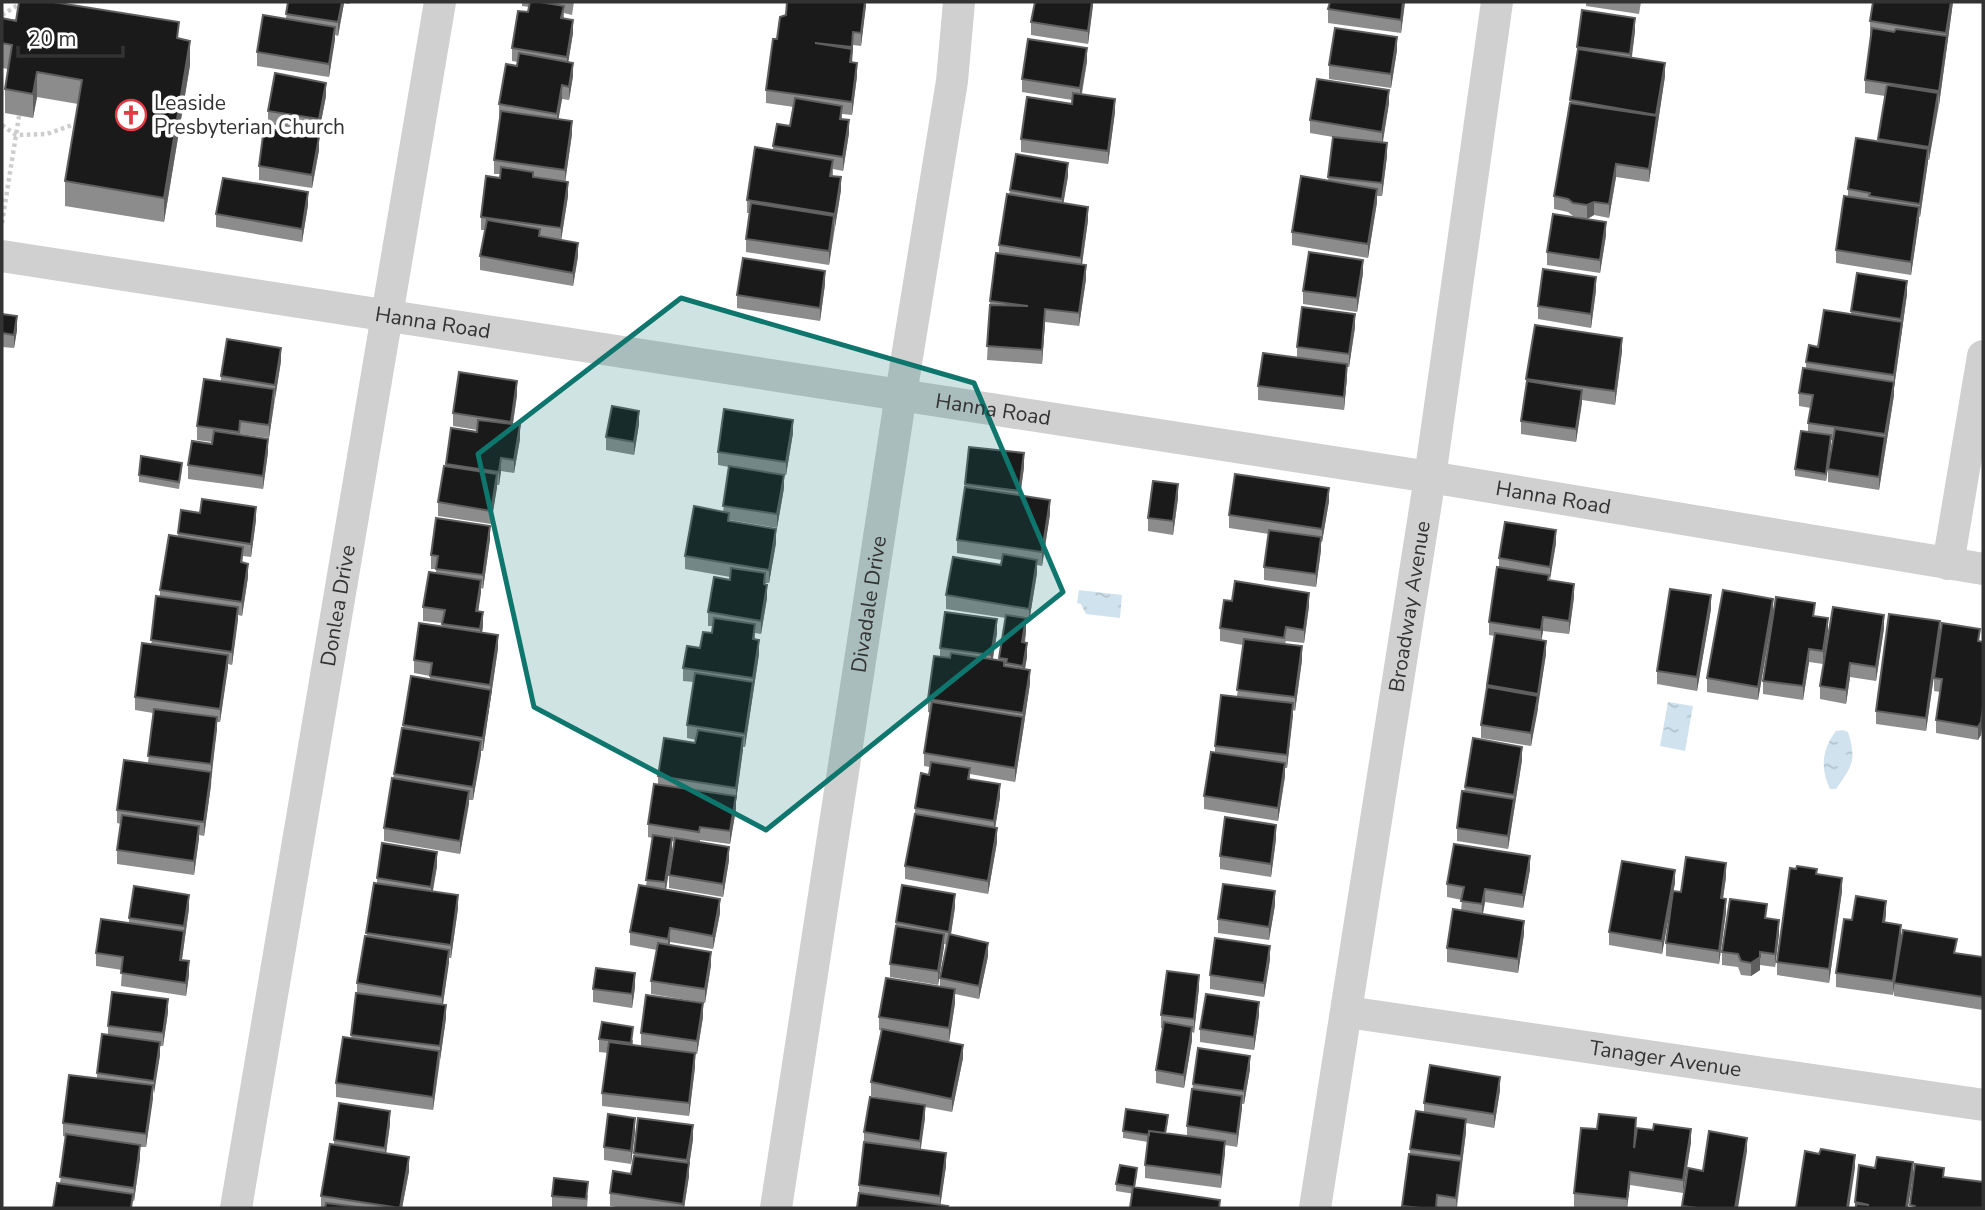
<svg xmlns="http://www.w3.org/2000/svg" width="1985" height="1210" font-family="'Nunito Sans',sans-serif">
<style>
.water{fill:url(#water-ripples)}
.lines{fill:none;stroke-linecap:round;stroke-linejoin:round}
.path{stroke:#cdcdcd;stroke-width:4.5;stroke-dasharray:3.5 3.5;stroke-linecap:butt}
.street{stroke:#d0d0d0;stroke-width:32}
.wall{fill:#8c8c8c}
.shaded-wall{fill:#5f5f5f}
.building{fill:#1a1a1a;stroke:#5f5f5f;stroke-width:2}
.marked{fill:#0f766e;fill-opacity:0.2;stroke:#0f766e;stroke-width:5;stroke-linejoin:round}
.labels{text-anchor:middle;stroke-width:7;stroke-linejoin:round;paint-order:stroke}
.poi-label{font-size:21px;fill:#333;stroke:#fff;text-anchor:start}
.street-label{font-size:21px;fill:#333;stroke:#fff}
</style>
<defs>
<pattern id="water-ripples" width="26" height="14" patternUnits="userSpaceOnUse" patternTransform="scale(1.75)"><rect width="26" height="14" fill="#cfe2ee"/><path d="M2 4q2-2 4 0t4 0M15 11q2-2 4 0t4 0" fill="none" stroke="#b2c2cd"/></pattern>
</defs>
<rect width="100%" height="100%" fill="#fff"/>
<path class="water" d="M1079 590 1122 595 1120 618 1086 614 1081 604 1077 603Z
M1668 702 1693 706 1685 751 1660 746Z
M1843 730 1848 732C1857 761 1852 766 1836 789H1830C1820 768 1822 749 1836 731Z"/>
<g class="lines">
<path class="path" d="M2 15 18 5
M2 125 16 135 47 134 78 123
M2 223 19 116"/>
<g class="street">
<path id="s1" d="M2 256 1430 477 1983 569"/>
<path d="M1948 564 1983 356"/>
<path id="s2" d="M1347 1012 1983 1105"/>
<path id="s3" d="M236 1208 440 2"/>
<path id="s4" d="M776 1208 901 394 952 81 959 2"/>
<path id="s5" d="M1315 1208 1430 477 1497 2"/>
</g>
</g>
<path class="wall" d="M288 2H350L349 4 344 3 338 36 335 35 329 77 257 66V52L286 18Z
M522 2H574L572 15 564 13V18L573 33 568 62 573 76 569 100 562 99 558 119 572 134 565 182 568 196 561 240 578 256 573 286 480 270V256L485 230H481V217L500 178V174H494V160L500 118H499V104L517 66 518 62 512 61V48L528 12 529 7 522 6Z
M866 2 861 46 853 45 852 62 857 76 852 115 842 114V119L849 133 843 171 833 169V176L841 190 829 265 746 252V239L750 213H747V200L773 150V146L790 126 794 107 766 103V90L777 39 786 15Z
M1093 2 1088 44 1031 35V22Z
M1405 2 1401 33 1328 23V9Z
M1586 2H1641L1639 14 1586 6Z
M1873 2H1953L1939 105 1929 160H1928L1920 217H1919L1911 275 1836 263V250L1848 197V189L1878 141 1885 96 1865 93V80L1871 35H1870V21Z
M2 18 179 39 190 65 164 222 65 206V181L78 104 37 97 33 118 5 113V89L8 69 2 68Z
M1635 31 1632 57 1665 76 1649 182 1616 177 1609 218 1594 215 1587 219 1573 216 1568 212 1554 209V196L1570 104 1577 55V47Z
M1397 50 1391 88 1329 79V65Z
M1087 61 1082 94 1115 112 1108 164 1021 152V139L1072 104V100L1022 92V79Z
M326 96 319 132 268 124V111Z
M1389 103 1383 142 1387 156 1382 196H1377V202L1368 258 1292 245V232L1328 181 1333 137 1310 133V120Z
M319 150 312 188 259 180V166Z
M1068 176 1063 203 1088 220 1082 265 1086 279 1079 326 1045 322 1042 364 987 360 990 301 999 254V245L1010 190Z
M308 205 302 242 216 227V214Z
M1606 235 1600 273 1547 265V252Z
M1363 273 1357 312 1303 304V291Z
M825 284 820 321 737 308V295Z
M1596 290 1591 328 1538 319V306Z
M1907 294 1894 388V395L1879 490 1828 482V469L1833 440H1831L1826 481 1795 476V469L1808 432V423L1811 408 1799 406V393L1806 368V362L1818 347 1851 314V311Z
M2 308V314L17 330 14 348 2 347Z
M1355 327 1349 367H1347V377L1344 410 1258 400V386L1297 358V347Z
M1622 351 1615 405 1582 400 1576 442 1521 434V421L1526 387V379Z
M281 361 269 438 240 434V435L268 452 263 489 188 479V465L212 444V442L197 440V426L221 382V376Z
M517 395 513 424 520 439 514 473 501 471 499 485H497L491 524 438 516V502L446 464 477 432V430L453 426V413Z
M639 424 634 455 606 450V437Z
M793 433 786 475H784V488L777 528 729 520V521L776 543 769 583H765L767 598 761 634 755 633V640L759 654 745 747H743L736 801V809L730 844 700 840V842L729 860 723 897 669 888V875L674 841H672V851L666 890 720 913 713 949 670 942 669 945 711 965 705 1003 651 994V981L657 950 630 945V932L646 886 652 838 648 837V824L658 784V776L695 743 696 740 687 738V725L693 682 683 681V668L712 633 713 626H708V612L730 580V577L685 569V556L723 512 729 467 718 465V452Z
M1024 467 1020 496 1050 514 1042 566 1037 565V573L1029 622H1026V632L1025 643 1027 657 1025 669 1030 683 1023 731 1015 782 970 774V779L1000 797 995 828 997 842 988 894 905 879V866L915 814V808L929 775 930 767 924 766V753L931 713 928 712V699L940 657V648L997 633 993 659 999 660 1006 618 946 609V595L1001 565 1002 560 957 553V540L965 484Z
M182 470 179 489 139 482V475Z
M1178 498 1173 535 1148 531V518Z
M1329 501 1322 542H1321V550L1316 587 1264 580V567L1269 534 1229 528V515Z
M256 520 251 557 243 556 242 563 248 577 242 616 238 615 232 665 228 664 220 722H217L211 785 204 836 199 835 194 875 117 864V850L121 824 117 823V810L148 763 153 713 135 710V697L151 645 160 597V590L178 537V533Z
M490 539 483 589 481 588 478 612 483 626 482 633 498 648 483 751H481L473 800H469L460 854 384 841V828L403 725 430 680V676L414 673V660L442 627V623L423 621V607L436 573V569H431V555Z
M1556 543 1549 580 1574 597 1569 634 1543 631 1541 640 1546 654 1531 746 1481 738V725L1495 636 1489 635V622L1499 568V558Z
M1232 601 1309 606 1304 643 1286 641 1285 644 1302 660 1295 711 1293 710 1287 768H1285V776L1278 821 1204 809V796L1215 752V746L1237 696 1243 645 1220 641V628Z
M1711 609 1697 691 1657 684V671Z
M1773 611 1815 616 1828 631 1823 664 1809 662 1803 700 1763 694V681L1773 616 1758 700 1707 692V678Z
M1884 628 1876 681 1850 677 1846 704 1820 699V686Z
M1940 634 1926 731 1876 724V711Z
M1980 642H1983V719L1981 735 1978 740 1936 733V720L1940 692 1934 691V678Z
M1522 760 1508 849 1457 841V828L1465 787Z
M1276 839 1271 877 1220 869V856Z
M437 866 433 891 458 908 451 958H449L443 1005 446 1018 433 1110 336 1097V1083L351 1039 357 993V983L377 884V878Z
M1530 869 1523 908 1485 902 1483 914 1524 934 1518 973 1447 962V948L1461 911 1462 900 1447 897V884Z
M1726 877 1723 898 1726 912 1719 964 1666 956V943L1673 892 1662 954 1609 945V932L1675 883 1673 891 1681 892Z
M1842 891 1829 983 1777 975V962Z
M1275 905 1269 940 1218 933V919Z
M955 907 951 935 988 956 979 999 955 994V1003L949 1042 963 1058 952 1112 925 1107V1118L920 1149 946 1166 940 1205 859 1196V1185L864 1143V1132L897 1101 871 1096V1082L882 1031 879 1030V1017L940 987V978L947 945 944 944 938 985 890 977V964L896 922Z
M189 908 182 960 189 975 186 996 121 986 122 970 96 966V953L129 923V918Z
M1886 914 1885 922 1901 938 1897 966 1957 953 1983 957V1010L1894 996V985L1893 995 1836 987V973L1852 920Z
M1767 919 1779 934 1775 967 1760 965V970L1751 976 1741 975 1738 967 1722 965V952Z
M1270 959 1264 997 1210 989V975Z
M635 987 632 1008 593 1002V989Z
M1199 988 1194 1033 1192 1032V1040L1184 1088 1156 1083V1070L1163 1029 1161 1028V1015Z
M168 1012 163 1046H160V1055L153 1094 146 1147H140V1158L134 1201 60 1183 66 1137 63 1136V1123L97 1078V1073L108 1035V1026Z
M1259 1015 1254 1050 1200 1042V1029Z
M703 1017 697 1054H695V1067L689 1116 602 1106V1093L608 1053 599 1052V1039L633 1040V1045L641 1046V1033Z
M1250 1069 1244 1104H1242L1237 1147 1225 1145 1221 1188 1145 1178V1165L1148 1142 1123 1138V1131L1168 1121 1166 1133 1187 1136V1126L1193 1084Z
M1500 1090 1494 1128 1466 1123V1132L1457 1208H1402L1409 1154H1410V1149L1424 1113V1103Z
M390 1124 386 1153 409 1171 402 1208H321V1196L334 1144V1140Z
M635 1132 631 1164 604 1160V1147Z
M1635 1138 1691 1142 1683 1193 1630 1185 1627 1208H1589L1574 1207V1193Z
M693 1139 689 1166V1176L684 1208H623L610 1206V1193L631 1174 634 1153Z
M1137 1174 1135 1187 1220 1208 1116 1191V1184Z
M588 1195 587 1208H552V1196Z"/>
<path class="shaded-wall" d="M342 2H344V3L338 36V22Z
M865 2H866V6L861 46V33Z
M1092 2H1093V6L1088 44V31Z
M1403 2H1405L1401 33V20Z
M1951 2H1953L1939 105V91Z
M1635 18V31L1630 68V54Z
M573 20V33L567 70V57Z
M335 27V40L329 77V64Z
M853 32V45L852 62H850Z
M1397 37V50L1391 88V74Z
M190 41V65L164 222V198Z
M1087 48V61L1080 101V88Z
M573 63V76L569 100V87Z
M857 63V76L852 115V102Z
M1665 63V76L1649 182V169L1656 123V115Z
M37 72V97L33 118V94Z
M326 83V96L319 132V119Z
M562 85V99L557 128V114Z
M1389 90V103L1382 145V132Z
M1938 93V107L1929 160V147Z
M1115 99V112L1108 164V151Z
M849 120V133L843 171V157Z
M572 121V134L565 183V170Z
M319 137V150L312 188V175Z
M1387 143V156L1382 196V183Z
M1928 149V162L1920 217V204Z
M1068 163V176L1062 212V199Z
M1616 164V177L1609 218V204Z
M841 177V190L835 227V214Z
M568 182V196L561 241V228Z
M1377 189V202L1368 258V244Z
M308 192V205L302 242V229Z
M1594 202V215L1587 219V205Z
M1088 207V220L1081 271V258Z
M1919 207V221L1911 275V262Z
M834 216V229L829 265V251Z
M1606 222V235L1600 273V260Z
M578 243V256L573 286V273Z
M1363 260V273L1357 312V298Z
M1086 265V279L1079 326V313Z
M825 271V284L820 321V308Z
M1596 277V290L1591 328V314Z
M1907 281V294L1894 388V395L1879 490V477L1894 383V375Z
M1045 309V322L1042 364V350Z
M1355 314V327L1349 367V354Z
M17 316V330L14 348V335Z
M1622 338V351L1615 405V391Z
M281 348V361L275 398V385Z
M1347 364V377L1344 410V397Z
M517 381V395L511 435V422Z
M274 389V403L269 438V425Z
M1582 390V403L1576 442V429Z
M639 411V424L634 455V442Z
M793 420V433L786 475V462Z
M520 425V439L514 473V460Z
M1831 435V442L1826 481V474Z
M268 439V452L263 489V476Z
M1024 453V467L1019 504V491Z
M501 458V471L499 485V472Z
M497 474V488L491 524V511Z
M784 475V488L777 528V514Z
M1178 484V498L1173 535V521Z
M1329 488V501L1322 542V529Z
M1050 500V514L1042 566V552Z
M256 507V520L251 557V544Z
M490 526V539L483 589V575Z
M776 529V543L769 583V570Z
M1556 530V543L1550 580V567Z
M1321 537V550L1316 587V574Z
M1037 560V573L1029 622V609Z
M248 564V577L242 616V602Z
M481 580V593L476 625V611Z
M1574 584V597L1569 634V621Z
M767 585V598L761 634V621Z
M1309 593V606L1304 643V630Z
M1711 595V609L1697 691V677Z
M1773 599V612L1758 700V687Z
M238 607V620L232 665V652Z
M483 612V626L480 643V629Z
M1884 615V628L1876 681V667Z
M1543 617V631L1541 643V630Z
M1026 618V632L1022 656V642Z
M1828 618V631L1823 664V651Z
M997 619V633L991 668V655Z
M1940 621V634L1926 731V718Z
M498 635V648L483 751V738Z
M759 640V654L745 747V734Z
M1546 641V654L1538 707V694Z
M1027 643V657L1023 679V666Z
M1302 646V660L1295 711V697Z
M1809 649V662L1803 700V686Z
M228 655V668L220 722V709Z
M1850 663V677L1846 704V690Z
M1030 670V683L1023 731 1015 782V768Z
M1538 696V709L1531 746V733Z
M1293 703V716L1287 768V755Z
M1983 706V719L1981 735 1978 740V727Z
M217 717V730L211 778V764Z
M743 737V750L736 801V788Z
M481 741V755L473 800V787Z
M1522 747V760L1508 849V836Z
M1285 763V776L1278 821V808Z
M211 772V785L204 836V822Z
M1000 784V797L994 835V821Z
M469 791V804L460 854V841Z
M736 796V809L730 844V831Z
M1276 825V839L1271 877V864Z
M199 826V839L194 875V861Z
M997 828V842L988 894V881Z
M672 838V851L665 895V882Z
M729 847V860L723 897V884Z
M437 852V866L431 900V887Z
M1530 856V869L1523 908V895Z
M1726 863V877L1721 911V898Z
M1675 870V883L1662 954V941Z
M1842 878V891L1829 983V969Z
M1485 889V902L1482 917V904Z
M1275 891V905L1269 940V927Z
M955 894V907L949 945V932Z
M189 895V908L180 973V960Z
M458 895V908L451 958V945Z
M720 899V913L713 949V936Z
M1726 899V912L1719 964V951Z
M1886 901V914L1883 935V922Z
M1779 920V934L1775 967V954Z
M1524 921V934L1518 973V959Z
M1901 925V938L1893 995V981Z
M670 928V942L668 952V939Z
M944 934V947L938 985V971Z
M988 943V956L979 999V986Z
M1270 946V959L1264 997V983Z
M449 950V963L442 1010V997Z
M711 952V965L705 1003V989Z
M1760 952V970L1751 976V963Z
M189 961V975L186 996V983Z
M635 973V987L632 1008V994Z
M1199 975V988L1194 1033V1019Z
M955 989V1003L949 1042V1028Z
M168 999V1012L163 1046V1033Z
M1259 1002V1015L1254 1050V1037Z
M703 1003V1017L697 1054V1041Z
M446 1005V1018L440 1060V1046Z
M1192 1027V1040L1184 1088V1075Z
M160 1042V1055L154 1094V1081Z
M963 1045V1058L952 1112V1099Z
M439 1051V1064L433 1110V1097Z
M695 1053V1067L689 1116V1103Z
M1250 1056V1069L1244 1104V1091Z
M1500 1077V1090L1494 1128V1114Z
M153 1085V1099L146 1147V1134Z
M1242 1096V1109L1237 1147V1134Z
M925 1105V1118L920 1155V1141Z
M390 1111V1124L385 1161V1148Z
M635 1118V1132L631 1164V1151Z
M1466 1119V1132L1456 1208V1198L1461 1156Z
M693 1125V1139L689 1166V1176L684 1208H683L687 1172V1160Z
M1691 1129V1142L1683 1193V1180Z
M1747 1138V1151L1738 1208H1735Z
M1225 1141V1154L1221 1188V1175Z
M140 1145V1158L134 1201V1188Z
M946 1153V1166L940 1208V1196Z
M1855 1155V1168L1849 1208H1847Z
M409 1157V1171L402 1208H400Z
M1913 1162V1176L1908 1208H1906Z
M1630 1172V1185L1627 1208V1199Z"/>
<path class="building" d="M19 2H53L179 22 177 38 190 41 164 198 65 181 82 80 37 72 33 94 5 89 12 45 2 43V18L16 21Z
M288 2H342L338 22 286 14Z
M530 2H540L564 6 561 18 573 20 567 57 512 48 518 11 528 12Z
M787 2H865L861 33 853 32 852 47 815 43 852 49 850 62 857 63 852 102 766 90 773 39H777L780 17 786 15Z
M1035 2H1092L1088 31 1031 22Z
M1330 2H1403L1401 20 1328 9Z
M1873 2H1951L1946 33 1870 21Z
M1582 10 1635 18 1630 54 1577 47Z
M263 15 335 27 329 64 257 52Z
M1335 28 1397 37 1391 74 1329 65Z
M1872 28 1894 32 1896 29 1947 36 1939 91 1865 80Z
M1028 39 1087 48 1080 88 1022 79Z
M1578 49 1665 63 1656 115 1570 100Z
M519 53 573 63 569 87 562 85 557 114 499 104 506 64 517 66Z
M275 73 326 83 319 119 268 111Z
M1317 79 1389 90 1382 132 1310 120Z
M1887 85 1938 93 1929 147 1878 139Z
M1073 93 1115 99 1108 151 1021 139 1027 97 1072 104Z
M795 98 842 106 840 119 849 120 843 157 773 146 777 124 790 126Z
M1570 103 1657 116 1649 169 1616 164 1609 204 1594 202 1587 205 1573 203 1568 199 1554 196Z
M501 111 572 121 565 170 494 160Z
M264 128 319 137 312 175 259 166Z
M1333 137 1387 143 1382 183 1328 177Z
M1856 138 1928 149 1920 204 1869 196 1870 193 1848 189Z
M755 147 833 160 830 176 841 177 835 214 747 200Z
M1016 154 1068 163 1062 199 1010 190Z
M501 167 533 172V177L568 182 561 228 481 217 486 176 500 178Z
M1301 176 1377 189 1368 244 1292 232Z
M223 178 308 192 302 229 216 214Z
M1007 194 1088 207 1081 258 999 245Z
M1844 196 1919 207 1911 262 1836 250Z
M751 203 834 216 829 251 746 239Z
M1553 214 1606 222 1600 260 1547 252Z
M487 220 540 229 539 236 578 243 573 273 480 256Z
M1309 252 1363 260 1357 298 1303 291Z
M996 253 1086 265 1079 313 1045 309 1042 350 987 346 990 305 1028 306 990 301Z
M743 258 825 271 820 308 737 295Z
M1543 269 1596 277 1591 314 1538 306Z
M1857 273 1907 281 1901 319 1851 311Z
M1302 307 1355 314 1349 354 1297 347Z
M1824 310 1902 322 1894 375 1806 362 1809 345 1818 347Z
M2 314 17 316 14 335 2 333Z
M1535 325 1622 338 1615 391 1526 379Z
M227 339 281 348 275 385 221 376Z
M1263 353 1347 364 1344 397 1258 386Z
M1803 368 1894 382 1885 434 1808 423 1813 395 1799 393Z
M459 372 517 381 511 422 453 413Z
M204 379 274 389 269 425 240 421 239 432 197 426Z
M1527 381 1582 390 1576 429 1521 421Z
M612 406 639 411 634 442 606 437Z
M724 409 793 420 786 462 718 452Z
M478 420 520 425 514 460 501 458 499 472 446 464 451 428 477 432Z
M1835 429 1885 437 1879 477 1828 469Z
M214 431 268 439 263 476 188 465 192 441 212 444Z
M1801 431 1831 435 1826 474 1795 469Z
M969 447 1024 453 1019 491 965 484Z
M141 456 182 463 179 482 139 475Z
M444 466 497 474 491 511 438 502Z
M729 466 784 475 777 514 723 506Z
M1235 474 1329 488 1322 529 1229 515Z
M1153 481 1178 484 1173 521 1148 518Z
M965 487 1050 500 1042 552 957 540Z
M202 499 256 507 251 544 178 533 181 510 200 513Z
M694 506 729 513 728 521 776 529 769 570 685 556Z
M436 518 490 526 483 575 436 569 438 556 431 555Z
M1505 522 1556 530 1550 567 1499 558Z
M1269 530 1321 537 1316 574 1264 567Z
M169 535 243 547 241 562 248 564 242 602 160 590Z
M1003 554 1037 560 1029 609 946 595 953 557 1001 565Z
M1497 567 1549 575 1548 580 1574 584 1569 621 1543 617 1541 630 1489 622Z
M731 568 765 573 764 584 767 585 761 621 708 612 714 577 730 580Z
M429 572 481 580 476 611 483 612 480 629 442 624 445 610 423 607Z
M1235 581 1309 593 1304 630 1286 627 1284 638 1220 628 1224 600 1232 601Z
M1670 589 1711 595 1697 677 1657 671Z
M1723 590 1773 599 1758 687 1707 678Z
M156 596 238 607 232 652 151 640Z
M1776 597 1815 603 1813 616 1828 618 1823 651 1809 649 1803 686 1763 681Z
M1833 607 1884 615 1876 667 1850 663 1846 690 1820 686Z
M945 612 997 619 991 655 940 648Z
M1889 614 1940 621 1926 718 1876 711Z
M1006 615 1026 618 1022 642 1027 643 1023 666 1006 663 1007 659 999 658Z
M714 618 755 624 753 639 759 640 753 678 683 668 687 646 700 648 703 632 712 633Z
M419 623 498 635 490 685 430 676 432 663 414 660Z
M1942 623 1980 629 1978 641 1983 642V706L1981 722 1978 727 1936 720 1942 679 1934 678Z
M1495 633 1546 641 1538 694 1487 685Z
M1244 639 1302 646 1295 697 1237 690Z
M142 643 228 655 220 709 135 697Z
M951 653 1004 661V666L1030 670 1023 713 928 699 934 656 950 658Z
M695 673 753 682 745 734 687 725Z
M411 676 491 690 483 738 403 725Z
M1487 687 1538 696 1531 733 1481 725Z
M1221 695 1293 703 1287 755 1215 746Z
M932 702 1023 717 1015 768 924 753Z
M154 709 217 717 211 764 148 756Z
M402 728 481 741 473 787 394 774Z
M698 730 743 737 736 788 658 776 664 738 695 743Z
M1473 738 1522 747 1514 795 1465 787Z
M1211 752 1285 763 1278 808 1204 796Z
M124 760 211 772 204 822 117 810Z
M931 762 970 768 968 779 1000 784 994 821 915 808 921 773 929 775Z
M392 778 469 791 460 841 384 828Z
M654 784 736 796 730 831 700 827 699 832 648 824Z
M1462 791 1514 799 1508 836 1457 828Z
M915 814 997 828 988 881 905 866Z
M122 815 199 826 194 861 117 850Z
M1225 817 1276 825 1271 864 1220 856Z
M653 835 672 838 665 882 646 880Z
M675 838 729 847 723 884 669 875Z
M382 843 437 852 431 887 377 878Z
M1454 844 1530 856 1523 895 1485 889 1482 904 1461 901 1464 887 1447 884Z
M1686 857 1726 863 1721 898 1726 899 1719 951 1666 943 1673 891 1681 892Z
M1622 861 1675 870 1662 941 1609 932Z
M1797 866 1817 869 1816 874 1842 878 1829 969 1777 962 1790 868 1796 869Z
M374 883 458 895 451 945 366 933Z
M1223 884 1275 891 1269 927 1218 919Z
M639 885 720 899 713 936 670 928 668 939 630 932Z
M902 885 955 894 949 932 896 922Z
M134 886 189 895 184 926 129 918Z
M1856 896 1886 901 1883 922 1901 925 1893 981 1836 973 1844 919 1852 920Z
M1730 899 1767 904 1765 918 1779 920 1775 954 1760 952V957L1751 963 1741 961 1738 954 1722 952Z
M1453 909 1524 921 1518 959 1447 948Z
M101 919 184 931 180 960 189 961 186 983 121 973 123 957 96 953Z
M896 926 944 934 938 971 890 964Z
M1903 930 1957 939 1954 953 1983 957V997L1894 983Z
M949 934 988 943 979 986 940 978Z
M365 936 449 950 442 997 357 983Z
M1215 938 1270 946 1264 983 1210 975Z
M658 943 711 952 705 989 651 981Z
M596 968 635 973 632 994 593 989Z
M1167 971 1199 975 1194 1019 1161 1015Z
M886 978 955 989 949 1028 879 1017Z
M112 992 168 999 163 1033 108 1026Z
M356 993 446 1005 440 1046 351 1035Z
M1206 994 1259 1002 1254 1037 1200 1029Z
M646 995 703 1003 697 1041 641 1033Z
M602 1022 633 1027 631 1043 599 1039Z
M1164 1022 1192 1027 1184 1075 1156 1070Z
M882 1029 963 1045 952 1099 871 1082Z
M102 1034 160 1042 154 1081 97 1073Z
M343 1037 439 1051 433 1097 336 1083Z
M609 1042 695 1053 689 1103 602 1093Z
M1198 1048 1250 1056 1244 1091 1193 1084Z
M1430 1065 1500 1077 1494 1114 1424 1103Z
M69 1075 153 1085 146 1134 63 1123Z
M1192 1089 1242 1096 1237 1134 1187 1126Z
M870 1097 925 1105 920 1141 864 1132Z
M339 1103 390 1111 385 1148 334 1140Z
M1126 1109 1168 1115 1165 1133 1149 1131V1135L1123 1131Z
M1416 1111 1466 1119 1461 1156 1410 1149Z
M608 1114 635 1118 631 1151 604 1147Z
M1599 1114 1636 1118 1634 1148 1637 1128 1653 1130 1654 1124 1691 1129 1683 1180 1630 1172 1627 1199 1574 1193 1581 1128 1597 1129Z
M638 1118 693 1125 687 1160 634 1153Z
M1149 1131 1225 1141 1221 1175 1145 1165Z
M1709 1131 1747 1138 1735 1208H1698L1682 1206 1688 1168 1703 1171Z
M66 1134 140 1145 134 1188 60 1177Z
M864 1142 946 1153 940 1196 859 1185Z
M330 1144 409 1157 400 1208 321 1196Z
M1821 1149 1855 1155 1847 1208H1796L1805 1151 1819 1154Z
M1409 1154 1461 1161 1456 1198 1437 1195 1436 1208H1421L1402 1206Z
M634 1156 689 1163 683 1204 610 1193 613 1171 631 1174Z
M1877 1157 1913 1162 1906 1208H1856V1204L1869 1205 1855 1202 1859 1165 1875 1168Z
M1915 1164 1944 1168 1943 1177 1983 1182V1208H1915V1206L1910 1205Z
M1120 1165 1137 1168 1134 1187 1116 1184Z
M554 1178 588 1182 586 1199 552 1196Z
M57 1183 133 1194 131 1208H53Z
M1133 1187 1220 1200 1219 1208H1130Z
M859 1193 948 1206 947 1208H857Z
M326 1203 365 1208H325Z"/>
<path class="marked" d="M681 298 974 383 1063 592 766 830 534 707 478 454Z"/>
<defs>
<g id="church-ring" transform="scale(1.575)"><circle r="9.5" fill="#fff" stroke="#e63946" stroke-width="1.5"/><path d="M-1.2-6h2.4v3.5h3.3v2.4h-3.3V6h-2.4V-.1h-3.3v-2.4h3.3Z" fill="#e63946"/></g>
</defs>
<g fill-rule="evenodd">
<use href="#church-ring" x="131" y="115"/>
</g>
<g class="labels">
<g class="poi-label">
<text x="154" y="110">Leaside<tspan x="154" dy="24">Presbyterian Church</tspan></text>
</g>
<g class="street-label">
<text dy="7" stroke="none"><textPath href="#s1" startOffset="436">Hanna Road</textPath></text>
<text dy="7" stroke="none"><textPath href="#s1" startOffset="1003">Hanna Road</textPath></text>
<text dy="7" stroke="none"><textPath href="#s1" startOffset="1570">Hanna Road</textPath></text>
<text dy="7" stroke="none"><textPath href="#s3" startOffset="611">Donlea Drive</textPath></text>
<text dy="7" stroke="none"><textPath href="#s4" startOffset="611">Divadale Drive</textPath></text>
<text dy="7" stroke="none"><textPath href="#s5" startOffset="609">Broadway Avenue</textPath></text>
<text dy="7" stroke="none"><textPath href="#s2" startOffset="322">Tanager Avenue</textPath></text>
</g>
</g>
<rect width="1985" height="1210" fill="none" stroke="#333333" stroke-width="7"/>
<path d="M18 46v10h105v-10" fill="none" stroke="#333333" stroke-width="3.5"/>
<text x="28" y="46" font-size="21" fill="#333333" stroke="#ffffff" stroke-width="5" paint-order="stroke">20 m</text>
</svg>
